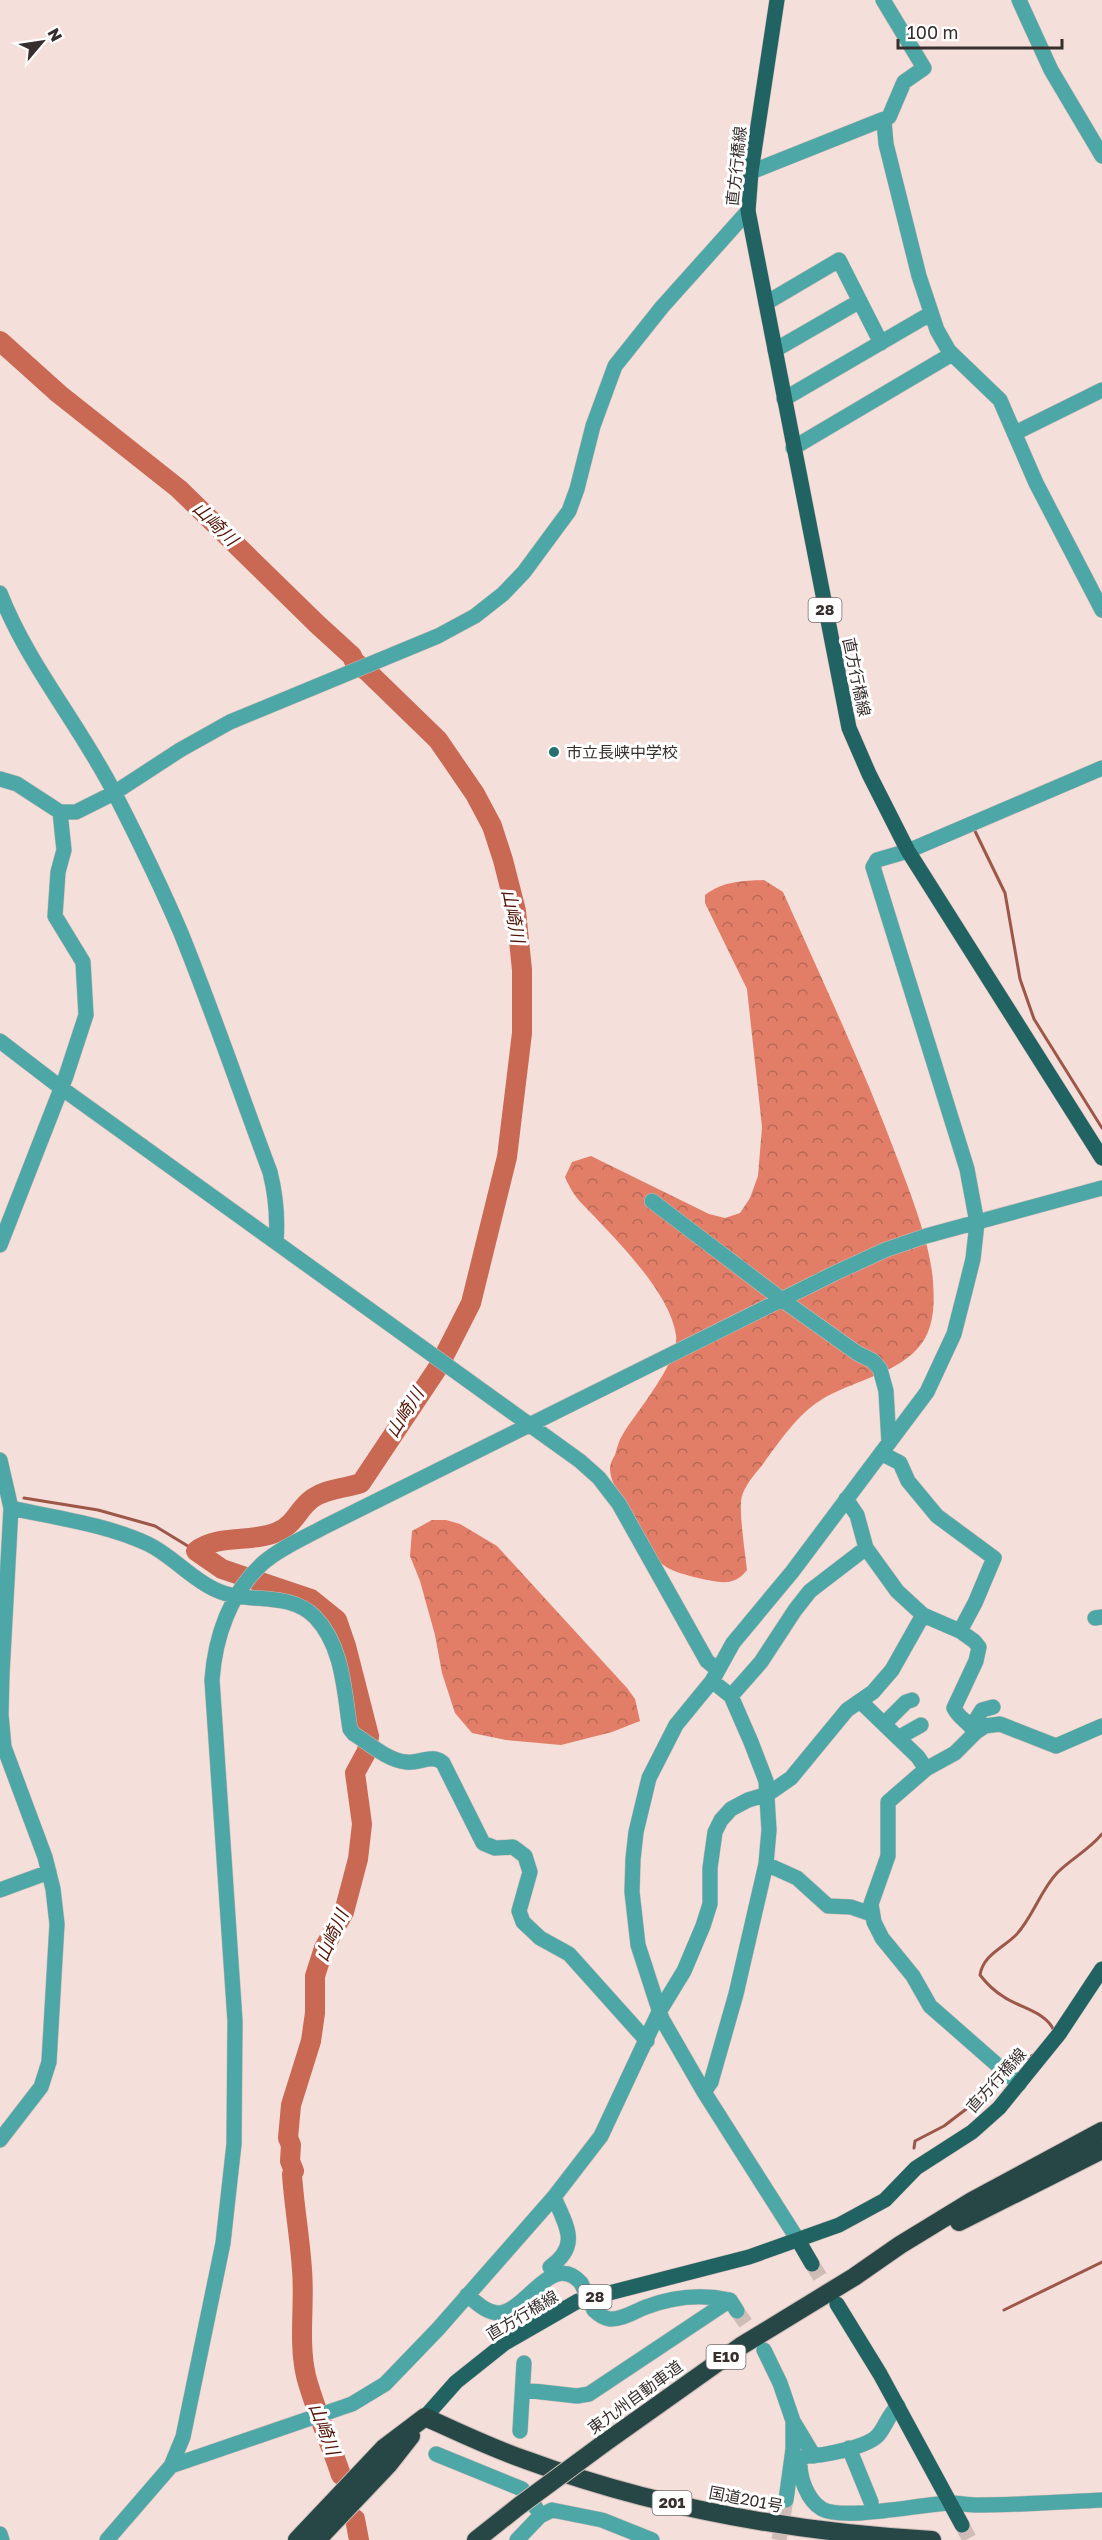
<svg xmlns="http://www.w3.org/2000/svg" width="1102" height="2540" font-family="'Golos Text','Noto Sans JP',sans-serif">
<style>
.forest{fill:url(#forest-crowns)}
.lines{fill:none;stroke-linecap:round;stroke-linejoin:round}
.stream{stroke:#9d5748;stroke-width:3}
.river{stroke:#c96853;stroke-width:20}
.minor-tunnel{stroke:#cebcb7;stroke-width:15;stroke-dasharray:15 8;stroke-linecap:butt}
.major-tunnel{stroke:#cebcb7;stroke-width:15;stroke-dasharray:15 8;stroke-linecap:butt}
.minor-casing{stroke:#cebcb7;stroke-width:16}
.major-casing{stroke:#cebcb7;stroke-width:16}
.highway-casing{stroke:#cebcb7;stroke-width:20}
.minor{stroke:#4ea7a7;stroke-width:15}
.major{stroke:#216262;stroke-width:15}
.highway{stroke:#274747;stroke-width:18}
.minor-bridge-casing{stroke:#cebcb7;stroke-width:16;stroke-linecap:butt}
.highway-bridge-casing{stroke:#cebcb7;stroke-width:20;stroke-linecap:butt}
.minor-bridge{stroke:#4ea7a7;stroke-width:15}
.highway-bridge{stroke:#274747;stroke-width:18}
.poi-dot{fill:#246f6f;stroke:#fff;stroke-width:2}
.labels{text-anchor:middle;stroke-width:6;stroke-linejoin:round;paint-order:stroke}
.shield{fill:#fff;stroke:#736d6c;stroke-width:1.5}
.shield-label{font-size:15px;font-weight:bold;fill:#372f2d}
.street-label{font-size:16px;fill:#372f2d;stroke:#fff}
.poi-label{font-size:16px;fill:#372f2d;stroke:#fff;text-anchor:start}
.water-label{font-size:18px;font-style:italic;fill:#531508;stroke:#fff}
</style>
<defs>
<pattern id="forest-crowns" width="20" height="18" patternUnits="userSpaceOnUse" patternTransform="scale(1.5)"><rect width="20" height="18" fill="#e27e68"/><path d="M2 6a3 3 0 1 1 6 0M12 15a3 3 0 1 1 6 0" fill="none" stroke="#b86856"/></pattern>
</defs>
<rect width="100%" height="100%" fill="#f4dfda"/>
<path class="forest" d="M764 880 783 892C823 982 865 1071 899 1163 911 1195 928 1239 932 1272 934 1288 935 1311 930 1326 917 1372 855 1378 821 1400 798 1414 779 1442 763 1464 755 1474 742 1488 741 1502 740 1520 745 1552 747 1570 733 1588 718 1582 698 1578 654 1567 658 1562 639 1524 631 1506 610 1489 610 1468 610 1464 613 1458 615 1455 617 1448 619 1440 623 1434 637 1411 680 1361 676 1335 670 1294 622 1246 594 1216 579 1200 575 1199 565 1177L572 1162 591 1156 709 1214 725 1218 740 1213 750 1198 758 1176 762 1127 747 989 705 903V895C723 881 742 881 764 880Z
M432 1520H446L460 1524 497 1546 627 1688 635 1699 640 1721 612 1732 561 1745 506 1740 472 1733 455 1713 442 1673 435 1635 420 1581 410 1556 412 1531Z"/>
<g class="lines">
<path class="stream" d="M973 827 1005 893 1020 979 1034 1019 1102 1128
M24 1498 98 1510 155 1526 196 1551
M1054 2031C1047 2012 1020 2008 1004 1997 994 1991 987 1984 980 1975 983 1955 1003 1948 1016 1935 1033 1917 1040 1891 1057 1873 1072 1858 1089 1850 1102 1834
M1011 2070 1033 2055
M914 2148 915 2141 944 2126 999 2084 998 2078 1003 2075
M1004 2310 1102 2262"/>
<path class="river" d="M0 341 59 394 179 489 317 624 352 656 354 661 369 673 438 740 475 794 492 826 503 860 516 911 522 970V1033L507 1157 471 1303 439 1366 361 1483C344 1489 328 1488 313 1498 298 1508 296 1524 277 1532 252 1543 217 1534 196 1551L222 1569 311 1599 337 1620 346 1646 369 1736 367 1751 355 1773 362 1824 358 1859 344 1912 324 1948 315 1976V2013L311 2041 291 2105 288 2138 291 2145 290 2161 294 2171 292 2174C294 2206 300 2238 302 2270 305 2305 298 2341 306 2376 315 2410 330 2442 341 2475
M355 2519 359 2540"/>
<path class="minor-tunnel" d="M737 2311 761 2345
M779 2540 786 2500"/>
<path class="major-tunnel" d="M812 2264 836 2302
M962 2525 970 2540"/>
<g class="minor-casing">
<path id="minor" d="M1019 0 1051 70 1102 156
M884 121 886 144 919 276 937 330 949 351 1000 400 1036 483 1102 610
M751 172 889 117 904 82 924 68 883 0
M766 303 839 260 881 343
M775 350 860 301
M784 399 930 314
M1015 433 1102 390
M793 448 952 354
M0 593C28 665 80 725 115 794 138 839 161 886 181 933 213 1012 240 1092 270 1172 276 1196 278 1217 276 1242
M0 779 17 784 60 812H76L114 793 180 750 230 722 438 636 475 616 503 594 524 572 569 511 577 489 593 426 615 366 662 307 748 211
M0 1041 60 1087 580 1461 599 1478 619 1504 707 1661 718 1670
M652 1201 781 1299 857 1353 873 1361 880 1369 886 1391 889 1443
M0 1245 66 1076 86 1015 83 962 55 916 58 872 64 850 60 812
M0 1460 11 1508 2 1674 1 1715 4 1747 45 1857 53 1889 57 1924 49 2062 41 2087 0 2140
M846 1499 857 1515 866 1548 897 1591 923 1615 960 1631 975 1603 994 1558 937 1516 908 1481 900 1463 881 1453
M11 1508C56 1518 105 1524 148 1544 173 1556 191 1579 216 1590 248 1605 288 1590 315 1617 343 1646 344 1691 350 1729L354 1734C370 1744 387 1760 406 1762 420 1764 432 1753 443 1763L483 1843 495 1848 513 1847 525 1856 530 1872 519 1911 523 1922 540 1938 569 1954 647 2041
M1095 1618 1102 1617
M960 1631 974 1641 979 1647 976 1661 954 1708C959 1719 970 1722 975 1733
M731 1696 761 1662 795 1610 810 1591 866 1548
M861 1702 918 1757 926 1769
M884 1724 906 1702 912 1700
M972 1726 982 1710 993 1707
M898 1738 921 1725
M766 1864 797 1878 828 1906 851 1907 871 1914
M0 1890 49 1872
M1019 2084 930 2006 913 1976 882 1938 874 1922 871 1904 888 1856V1802L926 1769 955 1753 976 1732 985 1726 1000 1724 1056 1746 1102 1726
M704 2092 711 2082 736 1994 766 1864 769 1830 766 1781 751 1742 731 1696 712 1681
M798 2240 704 2092 662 2019 638 1945 632 1892 633 1859 636 1832 649 1778 676 1725 712 1681 733 1643 792 1572 927 1392 954 1334 965 1291 973 1259 977 1223 967 1169 873 867 877 860 908 851 1102 768
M550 2267C581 2245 566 2226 554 2197
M467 2295C476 2302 486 2313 499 2313 527 2311 552 2250 581 2283
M594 2310C598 2314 603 2318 610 2319 622 2320 635 2311 646 2307 672 2297 702 2294 730 2300
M764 2350 780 2383 793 2421 814 2456
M524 2390 577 2396 589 2394 730 2300 737 2311
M898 2406C889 2414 886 2425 879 2434 870 2447 822 2456 806 2456L800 2460C799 2477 807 2500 822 2509 844 2521 921 2504 950 2503 959 2503 968 2505 978 2505 1019 2505 1061 2502 1102 2500
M520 2431 524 2363
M849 2448 871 2502
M436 2454 522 2489 536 2508
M171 2466 352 2404 385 2384 438 2329 554 2197 601 2136 659 2012 684 1971 703 1926 710 1904V1868L715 1832 721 1820 731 1809 748 1800 768 1794 791 1778 847 1710 873 1692 892 1670 923 1615
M786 2500 793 2449V2421
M0 2534 2 2540
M107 2540 171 2466 183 2437 223 2243 234 2144 235 2021 212 1680C215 1637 230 1593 263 1563 280 1548 304 1538 324 1527L835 1273 885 1250 926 1236 1102 1188
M517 2540 540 2516 552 2510 602 2520 652 2540"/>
</g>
<g class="major-casing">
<path id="major" d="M777 0 751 172 748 211 849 728 869 774 908 851 1102 1158
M798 2240 812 2264
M837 2304 880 2374 962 2525
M425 2417 456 2382 505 2343 578 2301 749 2257 839 2225 885 2200 916 2168 972 2132 999 2108 1059 2034 1102 1969"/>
</g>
<g class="highway-casing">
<path id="highway" d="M959 2222 1102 2150
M425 2417C458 2432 491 2448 526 2460 656 2508 793 2532 932 2540
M603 2444 741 2346 854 2277 900 2245 972 2201 1102 2131
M297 2540 384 2448 425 2417
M317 2540 389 2464 411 2436
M476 2540 519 2506"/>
</g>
<use href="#minor" class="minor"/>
<use href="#major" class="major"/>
<use href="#highway" class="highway"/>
<g class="minor-bridge-casing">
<path id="minor-bridge" d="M581 2283 594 2310"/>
</g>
<g class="highway-bridge-casing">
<path id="highway-bridge" d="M519 2506 603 2444"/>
</g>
<use href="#minor-bridge" class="minor-bridge"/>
<use href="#highway-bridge" class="highway-bridge"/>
</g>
<circle class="poi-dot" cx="554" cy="752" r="6"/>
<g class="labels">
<g class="shield">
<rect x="808.5" y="598" width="33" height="24" rx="4.5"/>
<rect x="578.5" y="2285" width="33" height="24" rx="4.5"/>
<rect x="706.5" y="2345" width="39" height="24" rx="4.5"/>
<rect x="652.5" y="2491" width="39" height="24" rx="4.5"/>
</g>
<g class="shield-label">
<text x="825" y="615">28</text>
<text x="595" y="2302">28</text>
<text x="726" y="2362">E10</text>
<text x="672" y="2508">201</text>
</g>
<g class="street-label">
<text transform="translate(736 166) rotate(-84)" y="6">直方行橋線</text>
<text transform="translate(857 677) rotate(78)" y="6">直方行橋線</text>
<text transform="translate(996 2080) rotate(-48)" y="6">直方行橋線</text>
<text transform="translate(522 2315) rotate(-31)" y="6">直方行橋線</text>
<text transform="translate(635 2397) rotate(-36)" y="6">東九州自動車道</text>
<text transform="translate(746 2499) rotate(11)" y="6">国道201号</text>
</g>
<g class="poi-label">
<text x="566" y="758">市立長峡中学校</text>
</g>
<g class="water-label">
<text transform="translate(215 524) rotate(44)" y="6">山崎川</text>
<text transform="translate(513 916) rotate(79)" y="6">山崎川</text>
<text transform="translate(405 1413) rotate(-58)" y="6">山崎川</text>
<text transform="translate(332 1936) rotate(-66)" y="6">山崎川</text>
<text transform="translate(324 2429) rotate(69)" y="6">山崎川</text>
</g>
</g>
<g transform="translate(42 42) rotate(61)" stroke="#ffffff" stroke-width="4.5" paint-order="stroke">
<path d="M0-4.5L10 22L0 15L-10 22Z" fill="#372f2d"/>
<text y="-9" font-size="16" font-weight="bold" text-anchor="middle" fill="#372f2d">N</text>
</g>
<path d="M898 39v9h164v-9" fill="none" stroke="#372f2d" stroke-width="3"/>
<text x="907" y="39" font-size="18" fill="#372f2d" stroke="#ffffff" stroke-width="4.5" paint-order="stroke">100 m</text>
</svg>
